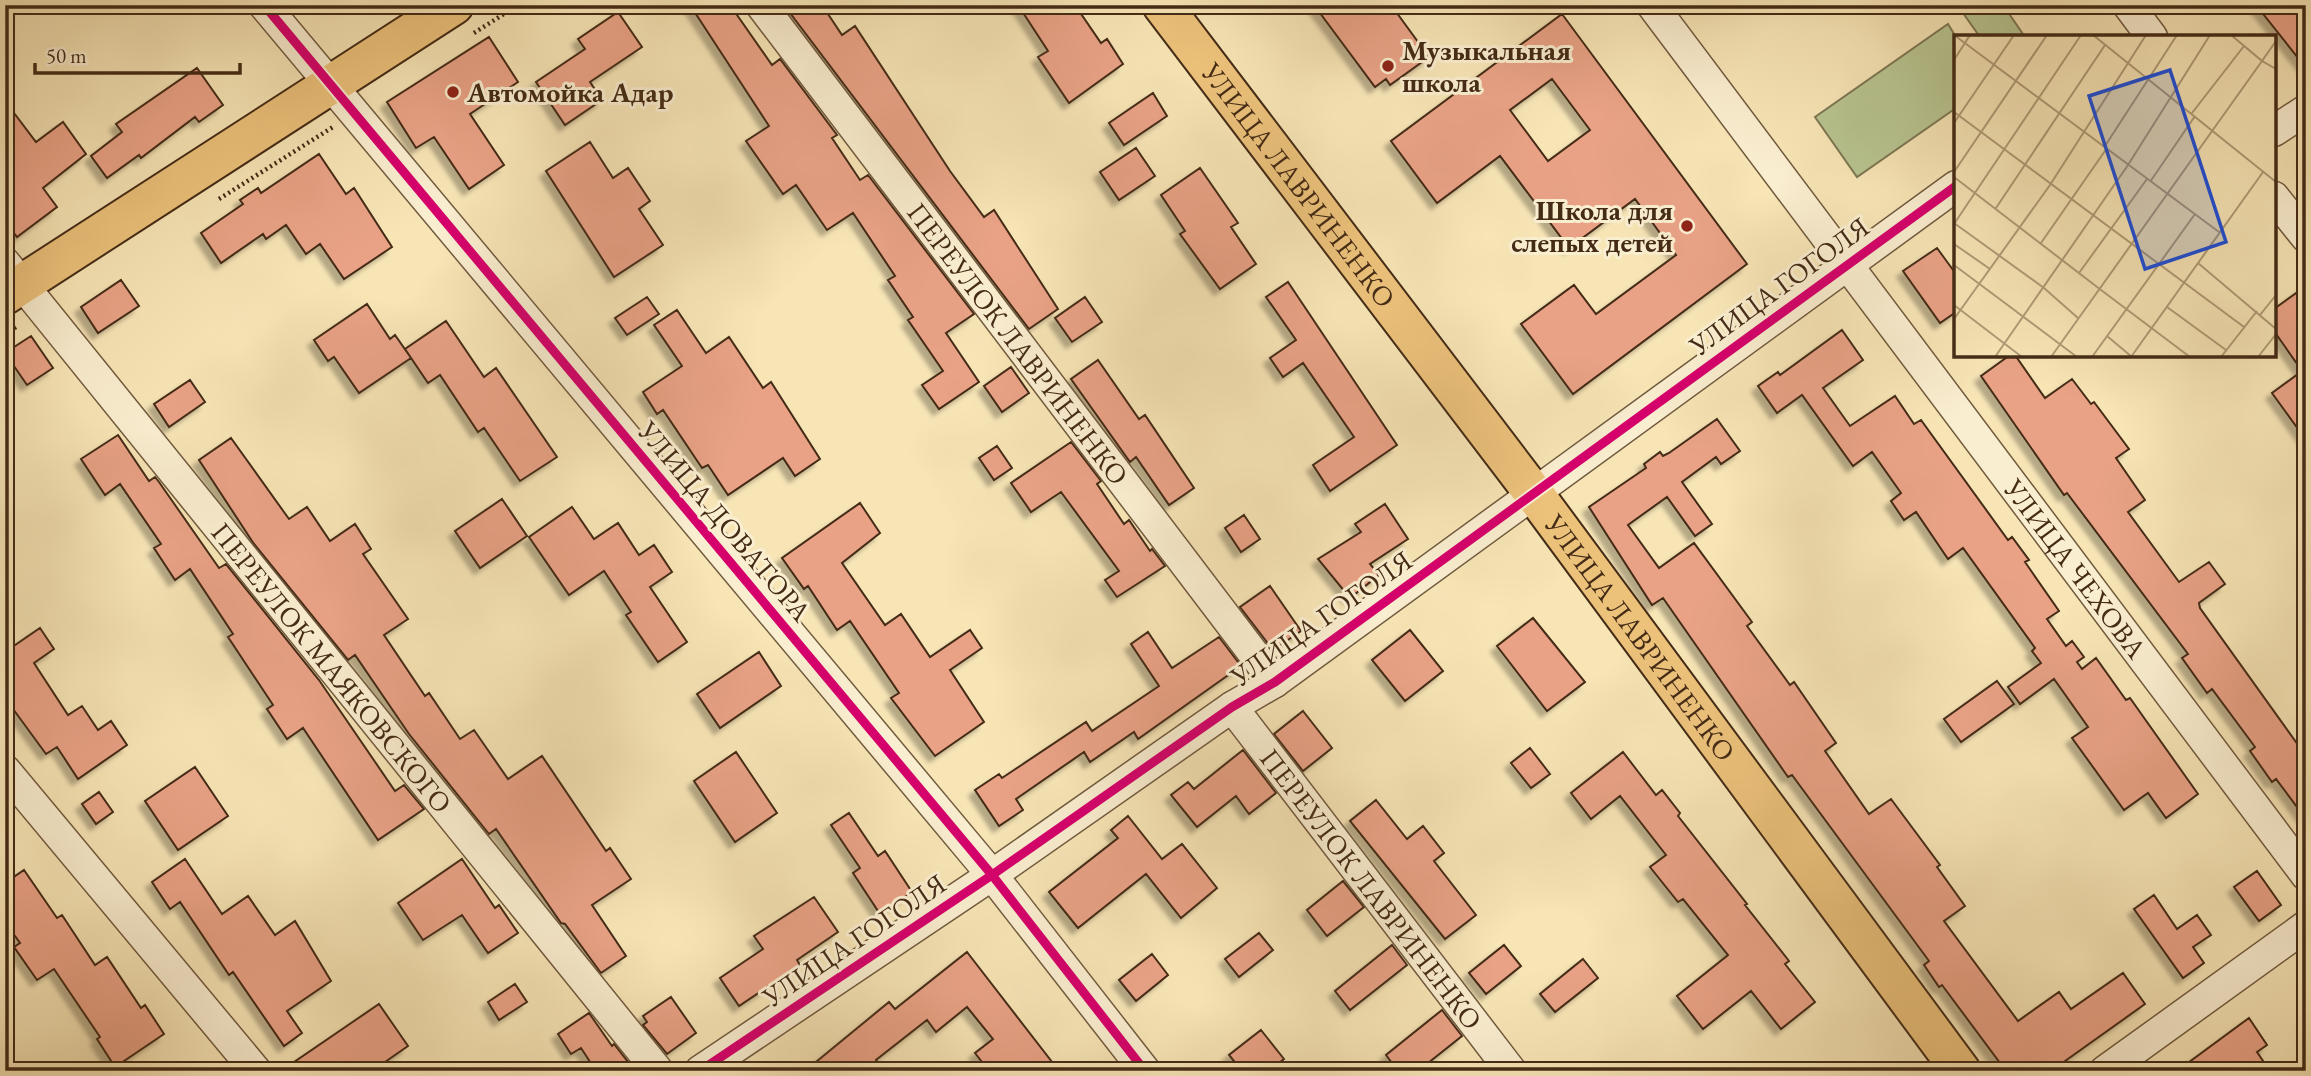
<svg xmlns="http://www.w3.org/2000/svg" width="2311" height="1076" font-family="'EB Garamond',serif">
<style>
.green{fill:#b8c591;stroke:#7e7854;stroke-width:2}
.building{fill:#e9a286;stroke:#442b16;stroke-width:2;fill-rule:evenodd;filter:url(#shadow)}
.lines{fill:none;stroke-linecap:round;stroke-linejoin:round}
.minor-casing{stroke:#715a3e;stroke-width:33}
.major-casing{stroke:#442b16;stroke-width:42}
.path{stroke:#442b16;stroke-width:4.5;stroke-dasharray:2 3.5;stroke-linecap:butt}
.minor{stroke:#faeed0;stroke-width:30}
.major{stroke:#ecc27b;stroke-width:38}
.cycleway-casing{stroke:#faeed0;stroke-width:13}
.cycleway{stroke:#d6006c;stroke-width:9}
.poi-dot{fill:#8f2418;stroke:#faeed0;stroke-width:2.5}
.labels{text-anchor:middle;stroke-width:6;stroke-linejoin:round;paint-order:stroke}
.poi-label{font-size:28px;font-weight:bold;fill:#442b16;stroke:#faeed0;text-anchor:start}
.street-label{font-size:28px;fill:#442b16;stroke:#faeed0}
.inset-road{fill:none;stroke:#af9b76;stroke-width:2}
.view{fill:#1d4ed8;fill-opacity:0.15;stroke:#1d4ed8;stroke-width:3.5}
.inset-edge{fill:none;stroke:#442b16;stroke-width:3.5}
</style>
<defs>
<filter id="shadow"><feDropShadow dx="-6" dy="6" stdDeviation="2" flood-color="#0004"/></filter>
</defs>
<rect width="100%" height="100%" fill="#f7e5b6"/>
<filter id="stains"><feTurbulence type="fractalNoise" baseFrequency=".00286" numOctaves="4"/><feColorMatrix values="0 0 0 0 .2 0 0 0 0 .09 0 0 0 0 .02 0 0 0 .5 -.17"/></filter>
<radialGradient id="worn" r=".72"><stop offset=".6" stop-color="#630" stop-opacity="0"/><stop offset="1" stop-color="#630" stop-opacity=".3"/></radialGradient>
<path class="green" d="M1974 5H2003L2025 37H1980L1963 13Z
M1948 24 1956 37V108L1857 177 1815 117Z"/>
<path class="building" d="M690 5H730L772 65 780 59 837 135 832 138 860 180 868 175 974 314 946 333 979 382 939 409 922 385 943 371 908 320 913 317 888 280 895 276 853 213 827 230 796 185 783 194 746 141 769 126Z
M784 5H822L842 35 855 26 950 171 984 217 994 210 1058 309 1029 329Z
M1018 5H1075L1101 43 1107 39 1123 64 1069 103 1038 57 1048 51Z
M1314 5H1391L1429 57 1390 85 1386 79 1375 87Z
M2256 5H2306V68Z
M618 12 642 47 590 82 602 100 565 125 536 82 585 49 578 39Z
M1562 14 1747 264 1573 394 1521 324 1574 285 1596 314 1676 255 1635 199 1569 248 1500 156 1437 203 1391 141ZM1552 79 1590 130 1548 161 1510 110Z
M489 37 518 82 470 114 504 165 469 189 434 137 416 148 387 102Z
M197 68 223 105 199 122 195 117 141 158 139 155 107 178 91 156 122 132 116 124Z
M1153 93 1167 116 1124 145 1109 123Z
M5 101 36 142 63 122 86 154 43 188 57 207 17 237 5 221Z
M590 142 613 178 628 168 650 201 639 209 663 245 614 277 546 171Z
M1136 148 1155 176 1119 200 1100 172Z
M319 154 346 194 354 188 392 247 344 279 320 244 306 254 286 225 266 239 263 234 221 263 201 233 243 204 240 200 258 188 261 193Z
M1200 168 1238 223 1231 227 1256 264 1220 289 1180 234 1185 231 1161 195Z
M1937 248 1956 274V312L1940 323 1903 271Z
M121 280 139 306 98 333 81 307Z
M1288 282 1397 445 1330 491 1313 465 1354 437 1303 363 1283 377 1270 358 1296 340 1266 297Z
M2306 286V440L2272 393 2302 371 2274 331V309Z
M647 297 659 314 627 335 615 318Z
M1085 297 1102 322 1072 342 1055 318Z
M367 304 390 339 395 335 411 358 359 393 334 357 328 361 314 340Z
M677 310 706 353 729 337 763 388 771 382 820 459 795 476 783 458 728 495 708 465 702 468 663 410 657 414 643 392 682 366 654 325Z
M446 321 484 377 496 368 557 457 520 481 484 428 478 432 440 375 428 383 405 349Z
M1842 330 1863 360 1823 388 1850 426 1895 396 1914 424 1921 420 2008 540 2012 537 2029 560 2025 562 2059 611 2047 619 2066 646 2072 641 2084 657 2077 662 2082 669 2096 658 2126 700 2130 698 2198 794 2166 818 2148 793 2124 810 2072 738 2088 727 2054 679 2020 704 2008 687 2041 663 2032 651 2035 648 1963 548 1948 559 1916 512 1904 520 1891 501 1901 493 1872 452 1853 466 1802 395 1777 413 1758 386 1778 372 1780 375Z
M31 336 53 368 27 385 5 353Z
M2010 355H2015L2045 398 2072 379 2091 404 2094 402 2129 449 2116 458 2145 500 2128 512 2179 582 2209 562 2225 584 2199 603 2200 608 2306 756V819L2276 779 2272 782 2250 751 2255 747 2212 689 2207 693 2182 658 2188 654 2067 493 2064 495 1981 376Z
M1098 360 1139 419 1145 415 1194 488 1169 505 1136 457 1130 462 1071 379Z
M1011 367 1029 393 1002 412 984 386Z
M190 380 205 402 169 427 154 404Z
M1717 419 1740 451 1721 464 1716 457 1682 482 1712 524 1695 536 1667 497 1628 525 1659 568 1694 543 1752 622 1747 626 1790 685 1794 682 1836 743 1825 751 1869 814 1891 799 1940 865 1937 867 1965 906 1944 921 2018 1021 2059 992 2071 1009 2123 973 2145 1004 2051 1071H2006L1942 985 1939 987 1924 965 1929 961 1792 775 1788 777 1663 598 1652 605 1589 507 1646 468 1644 464 1660 452 1663 456 1669 453Z
M118 435 149 481 155 477 159 482 219 568 226 564 319 680 395 791 404 785 424 809 378 840 303 728 287 739 267 709 273 705 228 637 233 634 190 569 175 580 154 548 161 544 120 484 105 495 81 459Z
M231 438 289 519 307 507 330 541 355 524 371 549 363 554 408 619 384 635 425 696 429 693 460 739 474 730 508 779 542 756 606 851 610 848 631 879 592 905 626 956 601 973 565 924 561 923 496 829 489 834 409 734 355 655 348 660 254 544 199 460Z
M1071 442 1101 481 1097 484 1124 524 1129 520 1150 551 1152 549 1165 566 1117 597 1105 580 1119 571 1061 492 1031 512 1011 483Z
M997 446 1012 468 994 480 979 458Z
M502 499 527 536 480 568 455 531Z
M860 503 880 533 842 563 885 625 901 614 930 657 970 630 982 648 950 670 984 722 935 756 891 698 899 693 850 621 837 630 808 586 804 589 782 558Z
M1385 504 1408 539 1370 564 1379 575 1350 598 1318 559 1361 532 1355 524Z
M572 507 594 539 618 523 639 555 654 545 672 572 650 587 687 642 658 662 626 615 631 612 604 571 569 595 529 537Z
M1244 515 1260 539 1241 552 1225 528Z
M1270 586 1301 631 1273 650 1240 607Z
M1533 618 1585 682 1547 711 1497 646Z
M40 628 54 649 34 663 68 715 82 706 98 730 111 721 127 745 78 779 57 747 46 754 5 698V652Z
M1410 630 1443 671 1405 701 1372 660Z
M1148 632 1172 668 1219 637 1241 666 1138 739 1134 732 1090 762 1084 752 1016 799 1023 810 999 826 975 790 999 774 1002 778 1086 722 1092 731 1159 686 1131 644Z
M759 652 781 686 720 728 697 694Z
M1997 681 2014 704 1961 742 1944 719Z
M1303 711 1332 748 1303 771 1274 734Z
M1530 748 1550 774 1531 788 1511 763Z
M1243 750 1276 793 1249 814 1236 796 1197 827 1171 795 1188 782 1194 789Z
M736 752 777 813 735 842 694 781Z
M1623 752 1656 795 1662 790 1680 813 1678 816 1747 904 1745 905 1789 961 1785 964 1815 1002 1781 1029 1751 991 1703 1029 1677 996 1728 955 1683 899 1678 902 1650 867 1666 855 1620 796 1591 819 1571 793Z
M195 767 228 816 178 850 145 801Z
M99 792 113 812 96 824 82 804Z
M1376 800 1407 839 1423 826 1444 853 1434 861 1476 915 1445 939 1350 821Z
M849 813 878 856 885 851 912 892 880 914 853 873 860 868 831 825Z
M1128 816 1162 859 1182 844 1217 888 1181 918 1146 874 1078 928 1049 892 1118 838 1111 830Z
M185 859 222 914 248 896 275 935 295 921 331 981 287 1011 302 1033 284 1046 233 972 229 975 180 902 170 909 152 882Z
M462 859 495 908 499 905 518 933 488 953 462 915 423 940 398 903Z
M24 870 57 918 62 915 95 965 107 957 141 1008 145 1005 164 1034 115 1067 97 1039 100 1037 54 969 37 980 14 947 20 943 5 922V883Z
M2257 871 2281 905 2259 921 2234 887Z
M1343 881 1364 907 1327 936 1307 910Z
M2154 895 2177 929 2197 915 2211 935 2193 947 2204 963 2183 978 2134 909Z
M814 897 838 932 797 960 800 965 739 1006 720 978 763 949 754 936Z
M1259 933 1273 950 1239 977 1225 959Z
M1392 945 1407 965 1350 1010 1335 991Z
M1504 945 1521 966 1486 994 1469 973Z
M967 952 1059 1071H989L975 1053 993 1039 967 1007 936 1032 927 1020 876 1060 885 1071H805L889 1002 895 1009Z
M1152 954 1168 975 1136 1001 1119 980Z
M1583 959 1598 978 1555 1012 1540 994Z
M515 984 527 1002 499 1020 488 1002Z
M671 997 696 1033 667 1054 643 1025 647 1022 643 1016Z
M379 1004 408 1046 372 1071H281Z
M1442 1010 1462 1036 1418 1071H1398L1386 1055Z
M589 1013 612 1046 614 1044 635 1071H596L581 1048 571 1054 558 1034Z
M2249 1018 2267 1045 2257 1052 2270 1071H2177Z
M1261 1030 1284 1059 1269 1071H1242L1229 1055Z"/>
<g class="lines">
<g class="minor-casing">
<g id="minor">
<path d="M264 5 992 875 1145 1071"/>
<path id="s1" d="M761 5 1275 682"/>
<path id="s2" d="M1652 5 2306 875"/>
<path d="M2128 5 2152 37"/>
<path d="M2274 131 2306 110"/>
<path d="M2274 197 2306 237"/>
<path id="s3" d="M5 263 658 1071"/>
<path id="s4" d="M1232 707 1511 1071"/>
<path d="M5 770 256 1071"/>
<path d="M700 1071 992 875 1232 707 1275 682 1956 186"/>
<path d="M2105 1071 2306 926"/>
</g>
</g>
<g class="major-casing">
<g id="major">
<path id="s5" d="M1162 5 1535 495 1961 1071"/>
<path d="M5 295 454 5"/>
</g>
</g>
<path class="path" d="M474 33 518 5
M219 199 333 127
M5 334 16 327"/>
<use href="#minor" class="minor"/>
<use href="#major" class="major"/>
<g class="cycleway-casing">
<path id="cycleway" d="M264 5 992 875 1145 1071
M700 1071 992 875 1232 707 1275 682 1956 186"/>
</g>
<use href="#cycleway" class="cycleway"/>
</g>
<g class="poi-dot">
<circle cx="1388" cy="66" r="7"/>
<circle cx="453" cy="92" r="7"/>
<circle cx="1687" cy="226" r="7"/>
</g>
<g class="labels">
<g class="poi-label">
<text x="1402" y="60">Музыкальная<tspan x="1402" dy="32">школа</tspan></text>
<text x="467" y="102">Автомойка Адар</text>
<text x="1673" y="220" text-anchor="end">Школа для<tspan x="1673" dy="32">слепых детей</tspan></text>
</g>
<g class="street-label">
<text dy="10" stroke="none"><textPath href="#s5" startOffset="226">УЛИЦА ЛАВРИНЕНКО</textPath></text>
<text transform="translate(1779 286) rotate(-36)" y="10">УЛИЦА ГОГОЛЯ</text>
<text dy="10" stroke="none"><textPath href="#s1" startOffset="425">ПЕРЕУЛОК ЛАВРИНЕНКО</textPath></text>
<text transform="translate(725 521) rotate(50)" y="10">УЛИЦА ДОВАТОРА</text>
<text dy="10" stroke="none"><textPath href="#s2" startOffset="705">УЛИЦА ЧЕХОВА</textPath></text>
<text transform="translate(1321 618) rotate(-35)" y="10">УЛИЦА ГОГОЛЯ</text>
<text dy="10" stroke="none"><textPath href="#s5" startOffset="793">УЛИЦА ЛАВРИНЕНКО</textPath></text>
<text dy="10" stroke="none"><textPath href="#s3" startOffset="520">ПЕРЕУЛОК МАЯКОВСКОГО</textPath></text>
<text dy="10" stroke="none"><textPath href="#s4" startOffset="229">ПЕРЕУЛОК ЛАВРИНЕНКО</textPath></text>
<text transform="translate(854 940) rotate(-34)" y="10">УЛИЦА ГОГОЛЯ</text>
</g>
</g>
<g transform="translate(1954 35)">
<rect width="322" height="322" fill="#f7e5b6"/>
<path class="inset-road" d="M0 0 265 197M139 0 322 147M322 6 308 26 322 34M0 25 16 0M0 77 290 292M238 78 290 11M0 88 60 0M151 111 223 0M0 137 93 0M0 142 147 255M196 147 241 81M42 173 151 10M0 188 90 253 124 283M0 189 127 0M87 208 153 113M0 209 36 234M244 228 322 294M0 230 123 322M125 238 193 144M147 255 236 322M0 270 68 322M213 272 272 315M306 280 322 260M0 284 96 150 192 0M153 301 178 322M41 322 174 130 256 0M97 322 308 26 277 0M138 322 241 179M177 322 309 137M267 322 303 276M304 322 322 299"/>
<path class="view" d="M216 35 272 207 191 234 135 61Z"/>
<rect width="322" height="322" class="inset-edge"/>
</g>
<rect width="2311" height="1076" fill="none" stroke="#f7e5b6" stroke-width="28"/>
<rect x="7" y="7" width="2297" height="1062" fill="none" stroke="#442b16" stroke-width="3.5"/>
<rect x="14" y="14" width="2283" height="1048" fill="none" stroke="#442b16" stroke-width="2"/>
<path d="M35 63v10h205v-10" fill="none" stroke="#442b16" stroke-width="3.5"/>
<text x="46" y="63" font-size="21" fill="#442b16" stroke="#faeed0" stroke-width="5" paint-order="stroke">50 m</text>
<rect width="100%" height="100%" filter="url(#stains)"/>
<rect width="100%" height="100%" fill="url(#worn)"/>
</svg>
